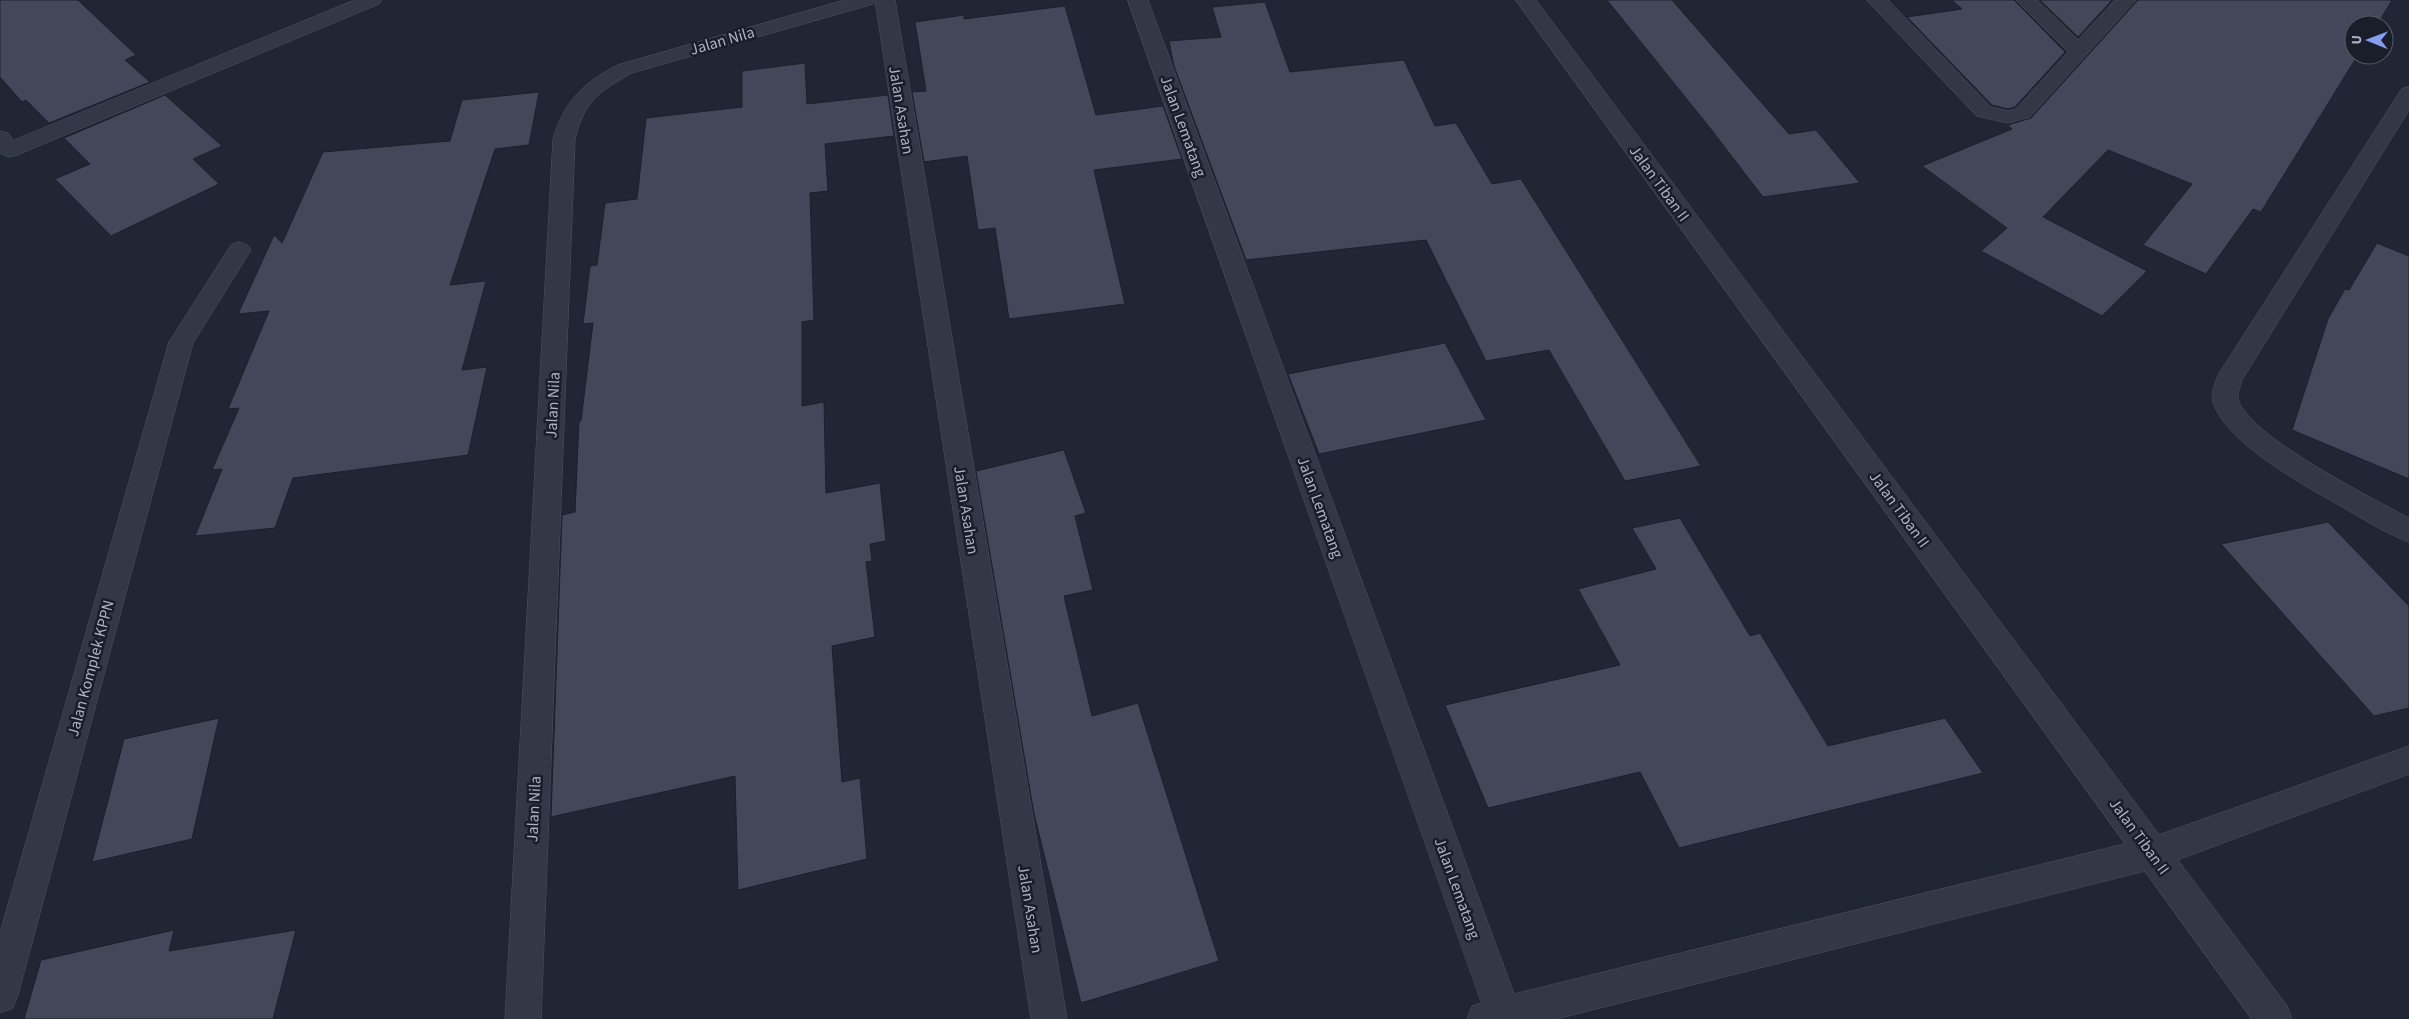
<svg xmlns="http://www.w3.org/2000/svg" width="2409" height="1019" font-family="'Source Sans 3',sans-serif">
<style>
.building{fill:#42485a;stroke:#1b202c}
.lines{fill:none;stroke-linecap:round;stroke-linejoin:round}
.minor-casing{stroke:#4e5361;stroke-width:1}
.tertiary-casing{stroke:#4e5361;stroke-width:1}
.minor{fill:#343846;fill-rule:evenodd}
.tertiary{fill:#343846;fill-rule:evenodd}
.labels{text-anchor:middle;stroke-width:5;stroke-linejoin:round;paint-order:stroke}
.street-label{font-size:16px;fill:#aeb3c3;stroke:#191e2a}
</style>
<rect width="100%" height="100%" fill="#212635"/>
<path class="building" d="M0 0H78L136 55 125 60 150 82 49 123 26 100 22 102 0 77Z
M1607 0H1672L1789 134 1816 130 1860 183 1763 197 1710 128Z
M1952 0H2014L2065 52 2015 107 2008 109 1992 105 1907 17 1962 9Z
M2040 0H2112L2078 37Z
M2138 0H2392L2377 25H2354V55H2358L2261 212 2253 209 2206 274 2143 245 2192 184 2108 150 2043 217 2147 271 2102 316 1981 251 2007 228 1922 166 2012 129 2008 125 2031 118Z
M1265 2 1290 72 1404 60 1435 126 1456 123 1492 184 1521 179 1701 466 1625 481 1549 350 1486 361 1426 240 1246 260 1174 66 1169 41 1221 37 1212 7Z
M1065 6 1096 115 1163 106 1182 159 1094 170 1125 304 1009 319 995 228 978 230 967 156 924 162 912 92 926 91 915 22 964 15V19Z
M805 63 807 104 888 95 894 136 825 144 828 191 810 193 814 320 802 322V406L824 402 826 493 880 483 886 541 870 544 872 561 866 562 875 637 832 646 842 782 860 778 867 859 738 890 735 776 551 817 562 515 575 512 579 421H581L593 323 583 324 590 266 597 265 605 203 637 199 646 118 742 107V71Z
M539 92 529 145 495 149 450 285 486 281 462 370 487 367 468 455 293 478 275 528 195 536 222 469 212 470 239 408 228 409 269 311 238 314 274 235 282 243 323 152 450 141 462 100Z
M165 95 222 146 193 159 219 184 111 236 55 179 90 164 64 138Z
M2377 243 2409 256V479L2292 430 2328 319 2345 289 2349 290Z
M1445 343 1486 420 1319 454 1288 374Z
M1064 450 1086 513 1075 516 1093 590 1064 596 1092 716 1138 703 1219 961 1081 1003 1034 814 976 471Z
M1680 518 1750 636 1760 633 1828 746 1945 718 1983 773 1679 848 1640 772 1488 808 1445 705 1620 665 1578 589 1656 569 1632 528Z
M2328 522 2409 606V708L2374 716 2221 544Z
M219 718 192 839 92 862 124 739Z
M174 930 169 951 296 930 273 1019H24L41 960Z"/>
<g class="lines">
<g class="minor-casing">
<path id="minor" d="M355 0H382L379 4 17 155 9 157 0 153V131L8 133 13 140Z
M845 0H895L1067 1019H1031L875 0 873 4 632 73C599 91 584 102 575 139L541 1019H505L553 139C564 101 584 82 618 65Z
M1128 0H1148L1514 994 2153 837 2409 746V774L2153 869 1556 1019H1467L1472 1006 1481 1003Z
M1867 0H1888L1991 107 2008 111 2016 109 2068 52 2016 0H2037L2078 40 2115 0H2136L2030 117 2008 123 1977 116Z
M2409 87V110L2242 380C2240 387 2236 396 2239 402 2256 440 2370 497 2409 518V542C2389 535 2370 523 2351 512 2313 490 2227 446 2213 402 2210 393 2216 380 2220 372L2399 93 2402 89Z
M239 242 247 245 251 250 193 343 18 995 13 1008 0 1013V933L169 342 231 245Z"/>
</g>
<g class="tertiary-casing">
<path id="tertiary" d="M1516 0H1536L2287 1006 2292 1019H2252Z"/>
</g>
<use href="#minor" class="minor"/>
<use href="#tertiary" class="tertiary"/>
</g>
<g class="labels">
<g class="street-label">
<text transform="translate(722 40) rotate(-16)" y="6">Jalan Nila</text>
<text transform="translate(902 110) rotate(81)" y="6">Jalan Asahan</text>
<text transform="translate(1184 126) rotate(70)" y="6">Jalan Lematang</text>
<text transform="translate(1660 183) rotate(54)" y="6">Jalan Tiban II</text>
<text transform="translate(552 405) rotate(-87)" y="6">Jalan Nila</text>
<text transform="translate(1321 507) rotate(70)" y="6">Jalan Lematang</text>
<text transform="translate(1900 509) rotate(54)" y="6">Jalan Tiban II</text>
<text transform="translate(967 510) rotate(81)" y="6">Jalan Asahan</text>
<text transform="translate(90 668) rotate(-75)" y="6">Jalan Komplek KPPN</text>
<text transform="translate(533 809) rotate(-87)" y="6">Jalan Nila</text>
<text transform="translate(2140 836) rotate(54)" y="6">Jalan Tiban II</text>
<text transform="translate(1458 888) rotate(70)" y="6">Jalan Lematang</text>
<text transform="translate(1031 909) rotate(81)" y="6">Jalan Asahan</text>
</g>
</g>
<g transform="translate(2369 40) rotate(271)"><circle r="24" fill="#191e2a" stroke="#555a67"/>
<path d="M0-4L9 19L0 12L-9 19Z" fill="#859df1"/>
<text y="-8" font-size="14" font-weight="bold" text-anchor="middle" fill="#aeb3c3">U</text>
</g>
</svg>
